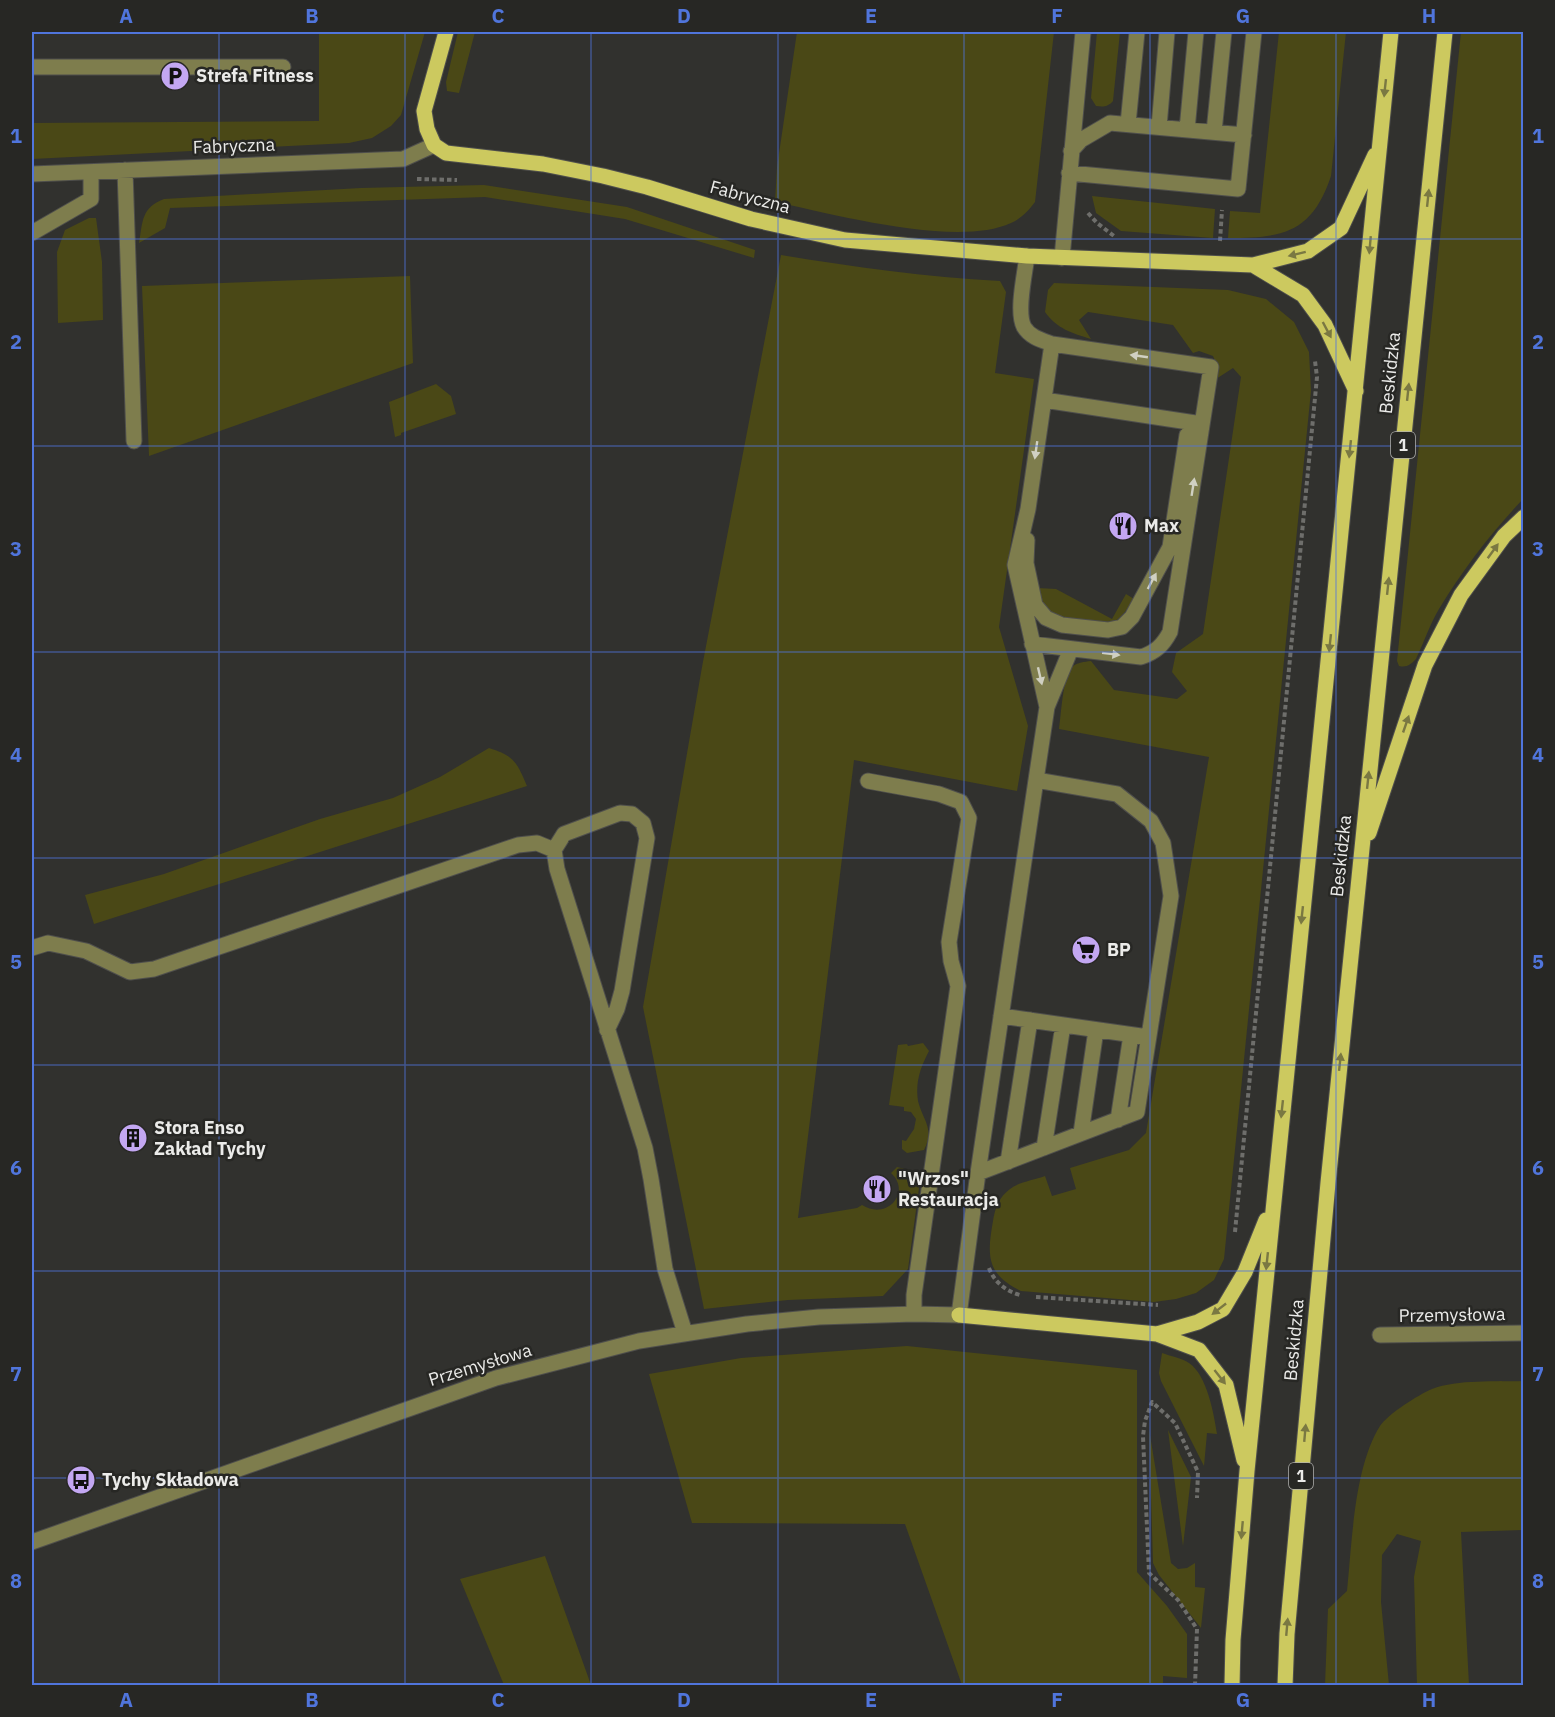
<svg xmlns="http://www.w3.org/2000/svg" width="1555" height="1717" font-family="'IBM Plex Sans',sans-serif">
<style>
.green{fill:#4a4816}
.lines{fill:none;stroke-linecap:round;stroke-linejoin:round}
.minor-casing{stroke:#4f4f4c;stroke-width:17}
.major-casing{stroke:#4f4f4c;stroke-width:17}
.path{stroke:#6e6e6b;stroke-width:4;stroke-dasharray:4.5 3;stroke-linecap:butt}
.minor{stroke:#7e7d4d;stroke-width:15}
.major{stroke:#ccc95f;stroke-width:15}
.oneway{fill:#7a7842}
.oneway2{fill:#d0d0c2}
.grid{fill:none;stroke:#5075dc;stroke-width:1.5;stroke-opacity:0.55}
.labels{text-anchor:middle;stroke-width:5;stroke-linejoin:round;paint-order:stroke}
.shield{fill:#272724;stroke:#b0b0ae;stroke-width:1.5}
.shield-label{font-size:16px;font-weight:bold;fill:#ebebe9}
.poi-label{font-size:18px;font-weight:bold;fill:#ebebe9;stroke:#272724;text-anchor:start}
.street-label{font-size:18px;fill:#ebebe9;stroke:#272724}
.neatline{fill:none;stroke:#5075dc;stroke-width:2}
.grid-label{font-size:20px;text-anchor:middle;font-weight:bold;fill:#5075dc}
</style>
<rect width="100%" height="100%" fill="#31312e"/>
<path class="green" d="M319 32H425L401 115 391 126 372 138 349 143 32 159V123L319 121Z
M458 32H475L459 93 447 91 446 82Z
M797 32H1054L1035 202C1028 211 1022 218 1011 223 957 248 834 214 775 202L777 167Z
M1097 32H1120L1113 101C1108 107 1103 107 1096 106L1091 98Z
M1279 32H1346L1331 176C1312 233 1283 238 1228 238L1230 211 1260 213Z
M1461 32H1523V499C1492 532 1463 569 1439 609 1430 624 1424 642 1416 659 1411 664 1407 668 1399 666L1397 661Z
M484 185 627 207 755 250 754 258 625 219 485 197 170 208 165 228 139 243C143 221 141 208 164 199L361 188Z
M1092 196 1215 209 1213 238 1121 231 1096 213Z
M89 218H96L102 262 103 320 58 323 57 252 65 230Z
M781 255C854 267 926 277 1000 281L1006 292 995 373 1034 379 999 627 1028 726 1017 791 854 760 798 1218 857 1208 862 1205C887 1221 912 1192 891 1173L897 1167 921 1173 908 1269 883 1296 788 1300 704 1309 643 1007 702 667Z
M410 276 413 363 149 456 142 286Z
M1054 283 1228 290 1266 299 1294 322 1309 352 1311 391 1224 1259 1214 1280 1196 1293 1176 1299 1154 1302 1021 1291C986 1274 987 1255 993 1221 995 1208 999 1197 1010 1189 1019 1182 1034 1180 1045 1176L1052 1196 1076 1189 1070 1168 1129 1150 1146 1133 1209 757 1059 729C1061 716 1063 675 1072 667 1078 662 1084 662 1091 661L1114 690 1177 699 1187 691 1172 672 1176 653 1203 634 1241 377 1233 368 1216 379V363L1213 356 1199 351 1193 353 1173 325 1088 312 1079 320 1091 339C1072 333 1057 329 1045 312L1048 290Z
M436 384 451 396 456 414 401 433V435L395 437 389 402Z
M1037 588 1056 589 1112 619 1126 594 1134 599C1128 607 1122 619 1111 623 1103 626 1052 616 1045 610 1039 604 1038 595 1037 588Z
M489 748C515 756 517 763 527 786L94 924 85 895 164 874 320 819 393 798 440 777Z
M923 1043 929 1051C921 1066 915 1082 918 1101 923 1121 935 1128 924 1150L907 1153 902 1149V1140L906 1141 914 1129 916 1119 911 1112 904 1111V1107L889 1105 898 1045 907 1044 908 1046Z
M907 1346 1137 1370V1572L1167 1606 1187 1634V1678L1163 1676V1686L962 1685 905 1524 692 1523 649 1374 741 1358Z
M1162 1353C1170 1356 1182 1358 1189 1363 1207 1375 1214 1414 1217 1434L1207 1433 1204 1466 1161 1381 1159 1373Z
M1523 1381V1530L1461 1532 1469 1685H1417L1414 1577 1421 1541 1397 1534 1382 1555 1381 1602 1389 1685H1325L1328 1609 1347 1591C1352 1543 1354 1467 1380 1426 1388 1414 1418 1395 1432 1389 1458 1379 1496 1382 1523 1381Z
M1149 1429 1171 1563 1178 1569 1187 1568 1195 1563V1587L1205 1588 1201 1628 1159 1575 1153 1563Z
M1168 1430 1191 1477 1183 1546Z
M545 1556 591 1685H504L460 1579Z"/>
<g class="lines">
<g class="minor-casing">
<path id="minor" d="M32 67H283
M1128 124 1137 32
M1159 127 1167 32
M1187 130 1196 32
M1214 132 1224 32
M1071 151 1081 140 1110 123 1244 135
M125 170 134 441
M1069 173 1238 189 1254 32
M32 174 403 159 434 145
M32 233 91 199V172
M1027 256C1025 273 1016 312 1024 327 1030 337 1041 340 1052 344
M1062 258 1083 32
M1044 400 1202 424
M1027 540 1026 563 1035 605 1046 618 1062 625 1108 630 1122 627 1132 617 1170 547 1187 435 1202 424
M1032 644 1141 657C1156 652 1163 645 1170 632L1211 367 1052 344 1028 509 1015 565 1047 707
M1036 780 1047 707 1071 649
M868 781 939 794 961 802 969 818 949 942 951 961 958 986 914 1295V1314
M32 948 48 943 86 951 130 972 154 969 518 845 537 843 554 850
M1001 1016 1148 1037
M607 1030 617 1009 622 991 647 838 643 823 632 814 620 813 564 834 554 850 557 869 645 1148 651 1179 665 1269 685 1333
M1118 1120 1131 1035
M1081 1133 1096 1030
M1044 1148 1063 1025
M1008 1162 1030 1020
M1380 1335 1524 1333
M32 1542 496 1378 639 1341 747 1324 819 1317 914 1314 959 1315 978 1173 1137 1112 1171 896 1163 843 1151 821 1117 794 1036 780 978 1173"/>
</g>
<g class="major-casing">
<path id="major" d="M446 32 424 111 427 129 434 145 446 153 543 164 603 176 647 187 751 219 845 240 1027 256 1253 265 1308 251 1341 228 1375 155
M1253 265 1303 295 1325 325 1356 391
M1369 833 1425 665 1461 595 1504 536 1524 517
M959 1315 1157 1334 1199 1350 1226 1385 1244 1460
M1157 1334 1198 1322 1223 1309 1245 1272 1266 1220
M1232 1686 1233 1640 1247 1471 1391 32
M1285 1686 1287 1634 1328 1183 1445 32"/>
</g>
<path class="path" d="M417 179 457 180
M1088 213 1097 223 1114 236
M1220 241 1222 210
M1235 1232 1317 377 1315 361
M989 1268C994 1282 1006 1291 1020 1295
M1036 1297 1158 1305
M1195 1686 1197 1629 1178 1600 1149 1573 1143 1436 1145 1421 1152 1402 1175 1423 1198 1472 1197 1498"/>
<use href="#minor" class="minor"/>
<use href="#major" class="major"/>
</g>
<defs><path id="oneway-solid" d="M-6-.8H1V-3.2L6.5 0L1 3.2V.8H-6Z" transform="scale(1.5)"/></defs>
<g class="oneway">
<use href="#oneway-solid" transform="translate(1385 88) rotate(96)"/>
<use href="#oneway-solid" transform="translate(1428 198) rotate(-84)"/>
<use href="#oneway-solid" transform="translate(1370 245) rotate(95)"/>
<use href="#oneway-solid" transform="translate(1297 254) rotate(166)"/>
<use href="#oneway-solid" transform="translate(1327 330) rotate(62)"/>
<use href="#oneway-solid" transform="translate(1408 392) rotate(-84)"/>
<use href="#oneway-solid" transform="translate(1350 449) rotate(96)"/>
<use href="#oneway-solid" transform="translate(1493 551) rotate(-54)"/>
<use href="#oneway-solid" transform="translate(1388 586) rotate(-84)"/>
<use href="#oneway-solid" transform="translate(1330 643) rotate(96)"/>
<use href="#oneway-solid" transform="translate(1406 724) rotate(-71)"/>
<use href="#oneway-solid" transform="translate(1368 780) rotate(-84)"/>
<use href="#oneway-solid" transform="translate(1302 915) rotate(96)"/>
<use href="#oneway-solid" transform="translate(1340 1062) rotate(-84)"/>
<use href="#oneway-solid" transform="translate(1282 1109) rotate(96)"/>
<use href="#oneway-solid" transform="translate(1267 1261) rotate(96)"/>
<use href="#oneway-solid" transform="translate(1219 1309) rotate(142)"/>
<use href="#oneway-solid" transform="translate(1220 1377) rotate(52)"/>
<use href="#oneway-solid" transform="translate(1305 1433) rotate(-85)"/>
<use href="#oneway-solid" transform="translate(1242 1530) rotate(95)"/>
<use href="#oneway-solid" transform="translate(1287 1627) rotate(-85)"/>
</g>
<g class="oneway2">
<use href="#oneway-solid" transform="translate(1139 356) rotate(-172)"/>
<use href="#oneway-solid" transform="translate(1036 450) rotate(98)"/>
<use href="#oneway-solid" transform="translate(1193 487) rotate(-81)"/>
<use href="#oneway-solid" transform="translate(1152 581) rotate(-62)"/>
<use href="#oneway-solid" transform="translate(1111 654) rotate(7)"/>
<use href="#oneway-solid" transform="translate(1040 676) rotate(77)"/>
</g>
<path class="grid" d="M219 32V1686M405 32V1686M591 32V1686M778 32V1686M964 32V1686M1150 32V1686M1336 32V1686M32 239H1524M32 446H1524M32 652H1524M32 858H1524M32 1065H1524M32 1271H1524M32 1478H1524"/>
<defs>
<g id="parking-disc" transform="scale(1.5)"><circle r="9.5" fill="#c3a7f2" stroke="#272724"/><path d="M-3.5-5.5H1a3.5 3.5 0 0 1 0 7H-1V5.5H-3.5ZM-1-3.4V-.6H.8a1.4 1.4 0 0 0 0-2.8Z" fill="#111"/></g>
<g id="restaurant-disc" transform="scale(1.5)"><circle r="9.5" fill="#c3a7f2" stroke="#272724"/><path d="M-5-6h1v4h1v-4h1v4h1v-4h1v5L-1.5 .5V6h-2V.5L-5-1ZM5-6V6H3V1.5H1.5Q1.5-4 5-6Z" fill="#111"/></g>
<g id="supermarket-disc" transform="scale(1.5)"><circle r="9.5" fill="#c3a7f2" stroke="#272724"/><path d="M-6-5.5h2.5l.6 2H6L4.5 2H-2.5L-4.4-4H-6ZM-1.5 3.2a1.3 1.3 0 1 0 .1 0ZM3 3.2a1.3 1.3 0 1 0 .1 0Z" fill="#111"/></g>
<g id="building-disc" transform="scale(1.5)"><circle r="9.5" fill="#c3a7f2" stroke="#272724"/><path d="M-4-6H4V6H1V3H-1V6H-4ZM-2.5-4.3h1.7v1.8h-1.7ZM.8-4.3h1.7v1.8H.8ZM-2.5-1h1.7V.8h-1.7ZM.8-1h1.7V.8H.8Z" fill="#111"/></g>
<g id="bus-disc" transform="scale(1.5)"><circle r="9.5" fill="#c3a7f2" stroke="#272724"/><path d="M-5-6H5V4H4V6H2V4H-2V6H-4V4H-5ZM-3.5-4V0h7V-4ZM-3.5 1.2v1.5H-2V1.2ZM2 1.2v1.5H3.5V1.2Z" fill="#111"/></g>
</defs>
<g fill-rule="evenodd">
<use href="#parking-disc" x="175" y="76"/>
<use href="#restaurant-disc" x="1123" y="526"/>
<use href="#supermarket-disc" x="1086" y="950"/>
<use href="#building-disc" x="133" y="1138"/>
<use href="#restaurant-disc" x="877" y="1189"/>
<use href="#bus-disc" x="81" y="1480"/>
</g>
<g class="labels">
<g class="shield">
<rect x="1391" y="432" width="24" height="26" rx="4.5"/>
<rect x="1289" y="1463" width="24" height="26" rx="4.5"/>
</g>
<g class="shield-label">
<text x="1403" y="451">1</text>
<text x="1301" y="1482">1</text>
</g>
<g class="poi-label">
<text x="196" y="82">Strefa Fitness</text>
<text x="1144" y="532">Max</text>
<text x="1107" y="956">BP</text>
<text x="154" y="1134">Stora Enso<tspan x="154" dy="21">Zakład Tychy</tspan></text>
<text x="898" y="1185">"Wrzos"<tspan x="898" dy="21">Restauracja</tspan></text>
<text x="102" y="1486">Tychy Składowa</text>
</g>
<g class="street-label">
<text transform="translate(234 146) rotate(-2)" y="6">Fabryczna</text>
<text transform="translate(750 197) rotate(15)" y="6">Fabryczna</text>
<text transform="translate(1390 373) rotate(-84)" y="6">Beskidzka</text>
<text transform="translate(1341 856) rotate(-84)" y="6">Beskidzka</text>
<text transform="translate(1452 1315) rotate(-1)" y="6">Przemysłowa</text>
<text transform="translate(1294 1340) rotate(-85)" y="6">Beskidzka</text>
<text transform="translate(480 1365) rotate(-17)" y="6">Przemysłowa</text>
</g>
</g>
<rect width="1555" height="1717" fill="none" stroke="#272724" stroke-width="66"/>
<rect x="33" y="33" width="1489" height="1651" class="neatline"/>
<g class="grid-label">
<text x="126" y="23">A</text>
<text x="312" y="23">B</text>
<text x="498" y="23">C</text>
<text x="684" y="23">D</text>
<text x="871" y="23">E</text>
<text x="1057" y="23">F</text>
<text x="1243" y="23">G</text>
<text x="1429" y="23">H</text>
<text x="16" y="143">1</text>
<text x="1538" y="143">1</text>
<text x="16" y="349">2</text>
<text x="1538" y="349">2</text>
<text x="16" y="556">3</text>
<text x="1538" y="556">3</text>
<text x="16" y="762">4</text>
<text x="1538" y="762">4</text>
<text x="16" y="969">5</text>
<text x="1538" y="969">5</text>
<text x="16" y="1175">6</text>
<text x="1538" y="1175">6</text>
<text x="16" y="1381">7</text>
<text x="1538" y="1381">7</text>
<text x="16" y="1588">8</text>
<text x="1538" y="1588">8</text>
<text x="126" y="1707">A</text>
<text x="312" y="1707">B</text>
<text x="498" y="1707">C</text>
<text x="684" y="1707">D</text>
<text x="871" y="1707">E</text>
<text x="1057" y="1707">F</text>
<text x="1243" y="1707">G</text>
<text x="1429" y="1707">H</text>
</g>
</svg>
